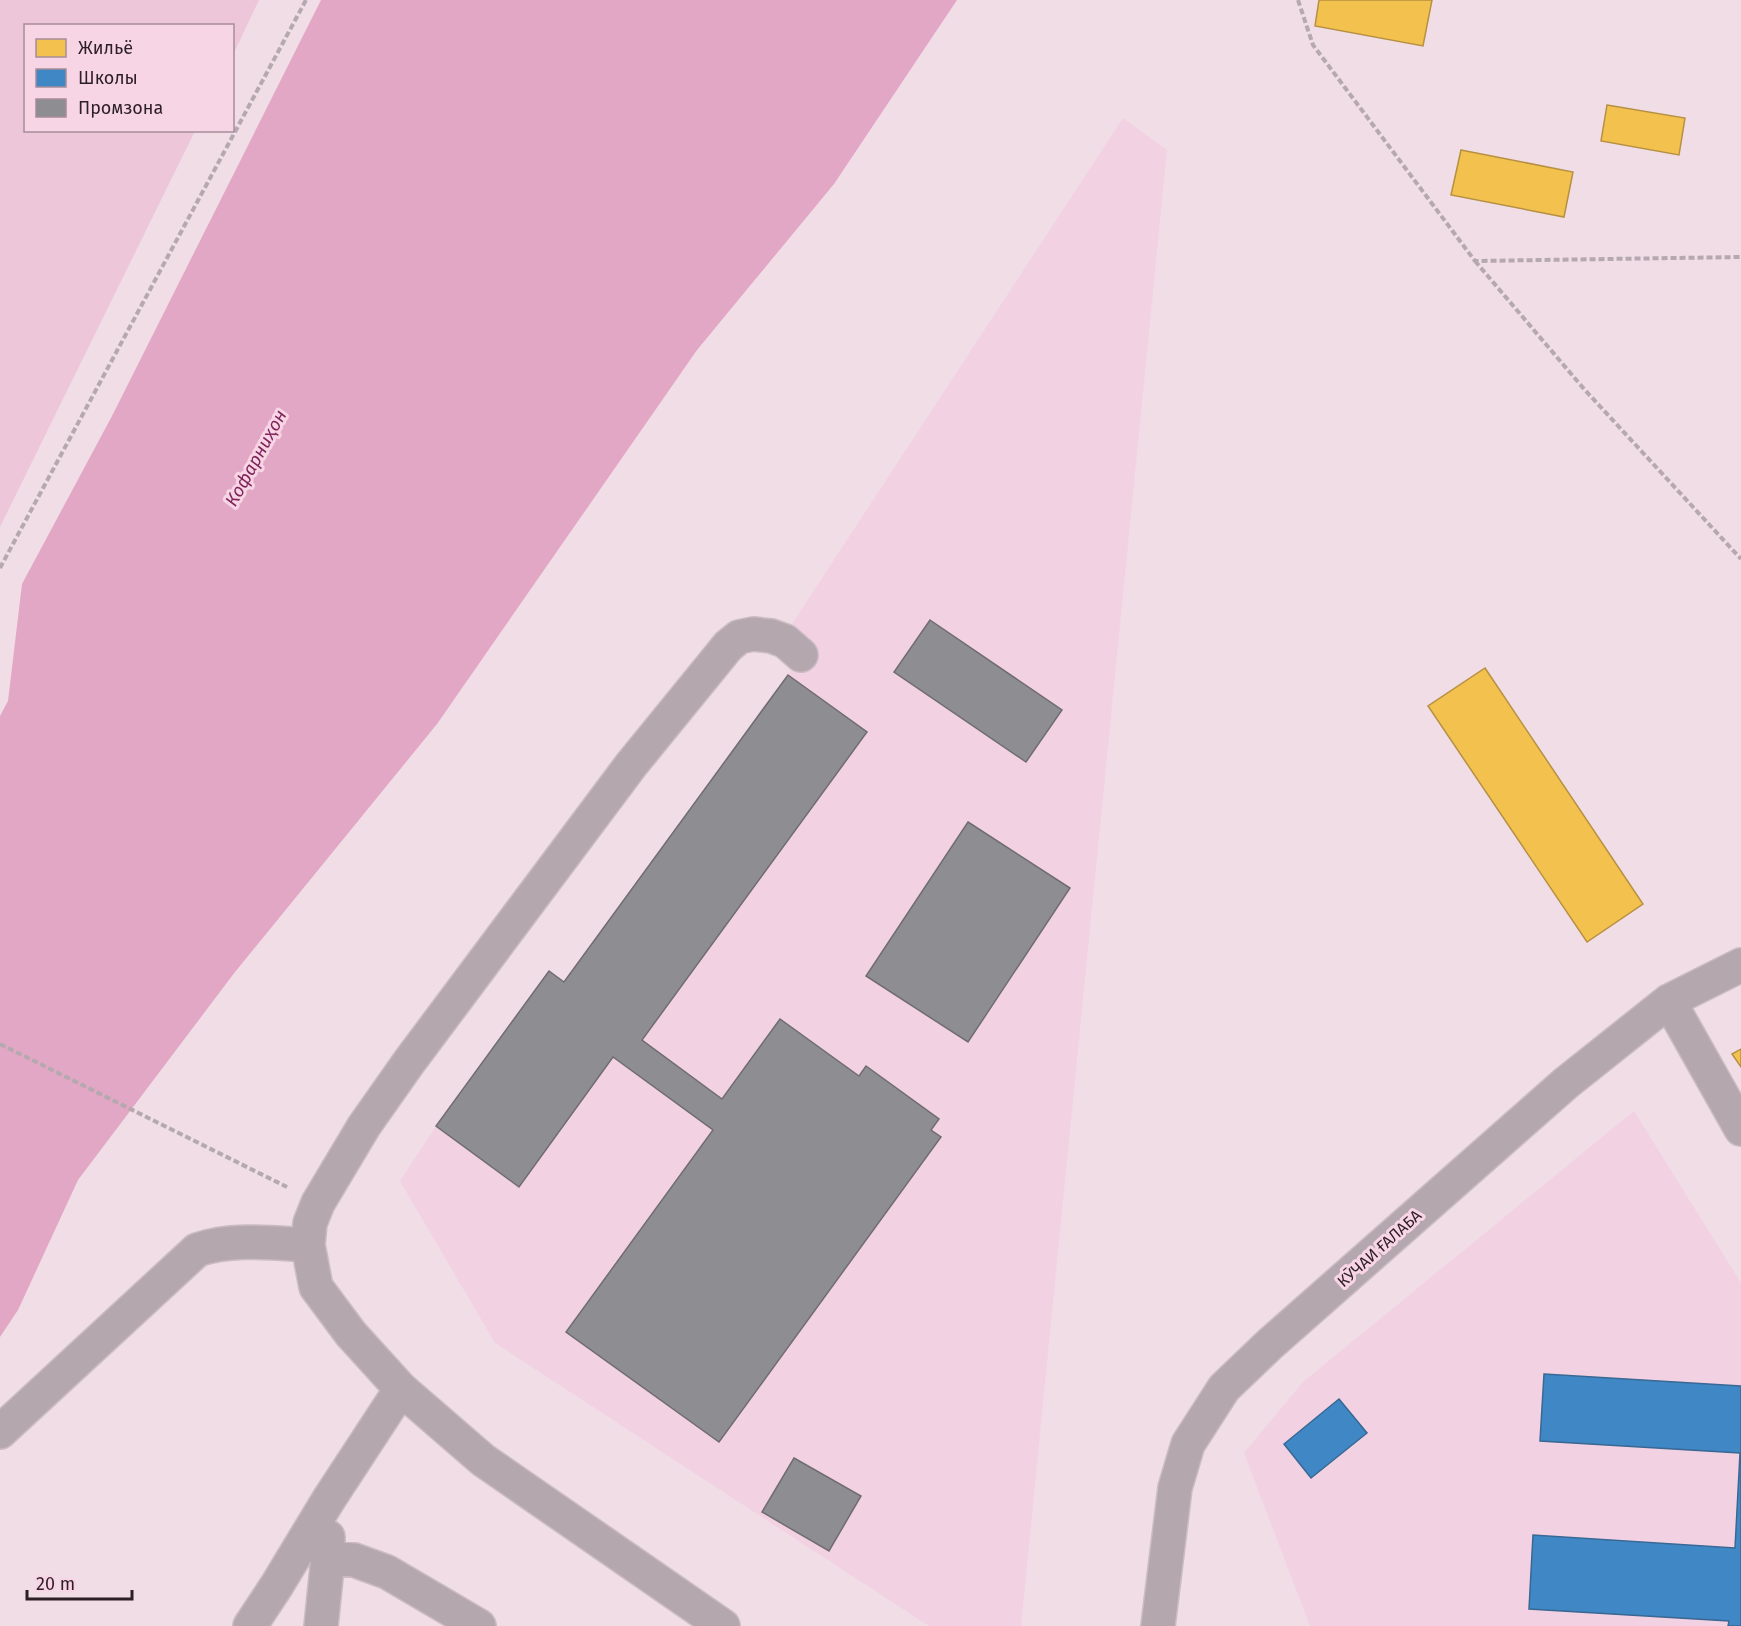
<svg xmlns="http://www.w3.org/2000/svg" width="1741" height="1626" font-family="'Fira Sans',sans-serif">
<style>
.built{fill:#f2d2e2}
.green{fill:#edc7d9}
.water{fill:#e3a7c6}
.homes{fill:#f2c14e;stroke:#b79042;stroke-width:1.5}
.schools{fill:#3f88c5;stroke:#396895;stroke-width:1.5}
.industry{fill:#8d8d92;stroke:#706c71;stroke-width:1.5}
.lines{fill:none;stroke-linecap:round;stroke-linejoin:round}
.minor-casing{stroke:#cbbcc3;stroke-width:36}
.path{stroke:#b5a8af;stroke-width:4;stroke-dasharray:6 3;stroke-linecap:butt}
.minor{stroke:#b4a7ad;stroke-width:33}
.labels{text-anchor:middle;stroke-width:6;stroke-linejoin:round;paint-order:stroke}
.street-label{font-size:16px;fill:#2c1f25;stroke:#f8d5e5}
.water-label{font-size:18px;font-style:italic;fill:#7e245a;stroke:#f8d5e5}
</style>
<rect width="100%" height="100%" fill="#f0dde6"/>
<path class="built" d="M1123 118 1167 150 1021 1626H929L495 1343 400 1181 436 1126 549 971 564 982 788 675 810 641 792 624Z
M1634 1111 1741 1283V1626H1310L1244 1453 1303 1382Z"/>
<path class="green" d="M0 0H259L233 55 232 26H26V130L195 131 0 527Z"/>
<path class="water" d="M321 0H957L834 184 697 350 437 724 235 972 78 1180 18 1310 0 1337V716L8 701 22 584 112 416Z"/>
<path class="homes" d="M1319 0H1432L1423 46 1315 26Z
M1607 105 1685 118 1679 155 1601 141Z
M1461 150 1573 172 1564 217 1451 195Z
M1485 668 1643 904 1587 942 1428 706Z
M1741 1049V1067L1732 1054Z"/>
<path class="schools" d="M1544 1374 1741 1386V1626H1728L1729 1621 1529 1609 1533 1535 1735 1548 1740 1453 1540 1441Z
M1339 1399 1367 1433 1311 1478 1284 1444Z"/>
<path class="industry" d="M930 620 1062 710 1026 762 894 672Z
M788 675 867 732 642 1040 722 1099 780 1019 859 1076 866 1066 939 1119 931 1130 941 1137 719 1442 566 1332 713 1130 613 1057 519 1187 436 1126 549 971 564 982Z
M968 822 1070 888 968 1042 866 976Z
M794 1458 861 1496 829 1551 762 1512Z"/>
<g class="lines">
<g class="minor-casing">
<path id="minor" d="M1669 1001 1741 1129
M0 1432 197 1250C232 1238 272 1243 308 1245
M328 1558 354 1560 387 1572 479 1626
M250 1626 277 1585 329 1499 401 1389
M321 1626 328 1558V1537
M723 1626 483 1460 401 1389 351 1334 316 1287 308 1245 310 1223 318 1203 364 1126 409 1062 631 765 728 646 739 637 753 634 771 636 785 641 801 655
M1158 1626 1175 1488 1188 1444 1224 1388 1270 1344 1566 1083 1669 1001 1741 965"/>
</g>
<path class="path" d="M1298 0 1313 45 1475 261 1741 257
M1475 261 1584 389 1741 559
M0 568 306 0
M0 1044 287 1187"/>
<use href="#minor" class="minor"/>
</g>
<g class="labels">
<g class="street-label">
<text transform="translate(1379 1248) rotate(-42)" y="6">КӮЧАИ ҒАЛАБА</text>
</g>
<g class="water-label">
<text transform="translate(256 458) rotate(-61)" y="6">Кофарниҳон</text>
</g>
</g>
<rect x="24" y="24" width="210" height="108" fill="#f8d5e5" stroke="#a68c98" stroke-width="1.5"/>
<rect x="36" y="39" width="30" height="18" fill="#f2c14e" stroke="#a68c98" stroke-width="1.5"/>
<text x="78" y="54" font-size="18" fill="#2c1f25">Жильё</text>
<rect x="36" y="69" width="30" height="18" fill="#3f88c5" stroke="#a68c98" stroke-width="1.5"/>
<text x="78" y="84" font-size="18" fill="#2c1f25">Школы</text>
<rect x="36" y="99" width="30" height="18" fill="#8d8d92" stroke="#a68c98" stroke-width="1.5"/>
<text x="78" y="114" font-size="18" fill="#2c1f25">Промзона</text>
<path d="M27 1590v9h105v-9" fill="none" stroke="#2c1f25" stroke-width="3"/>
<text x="36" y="1590" font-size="18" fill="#2c1f25" stroke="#f8d5e5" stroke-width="4.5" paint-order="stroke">20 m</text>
</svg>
